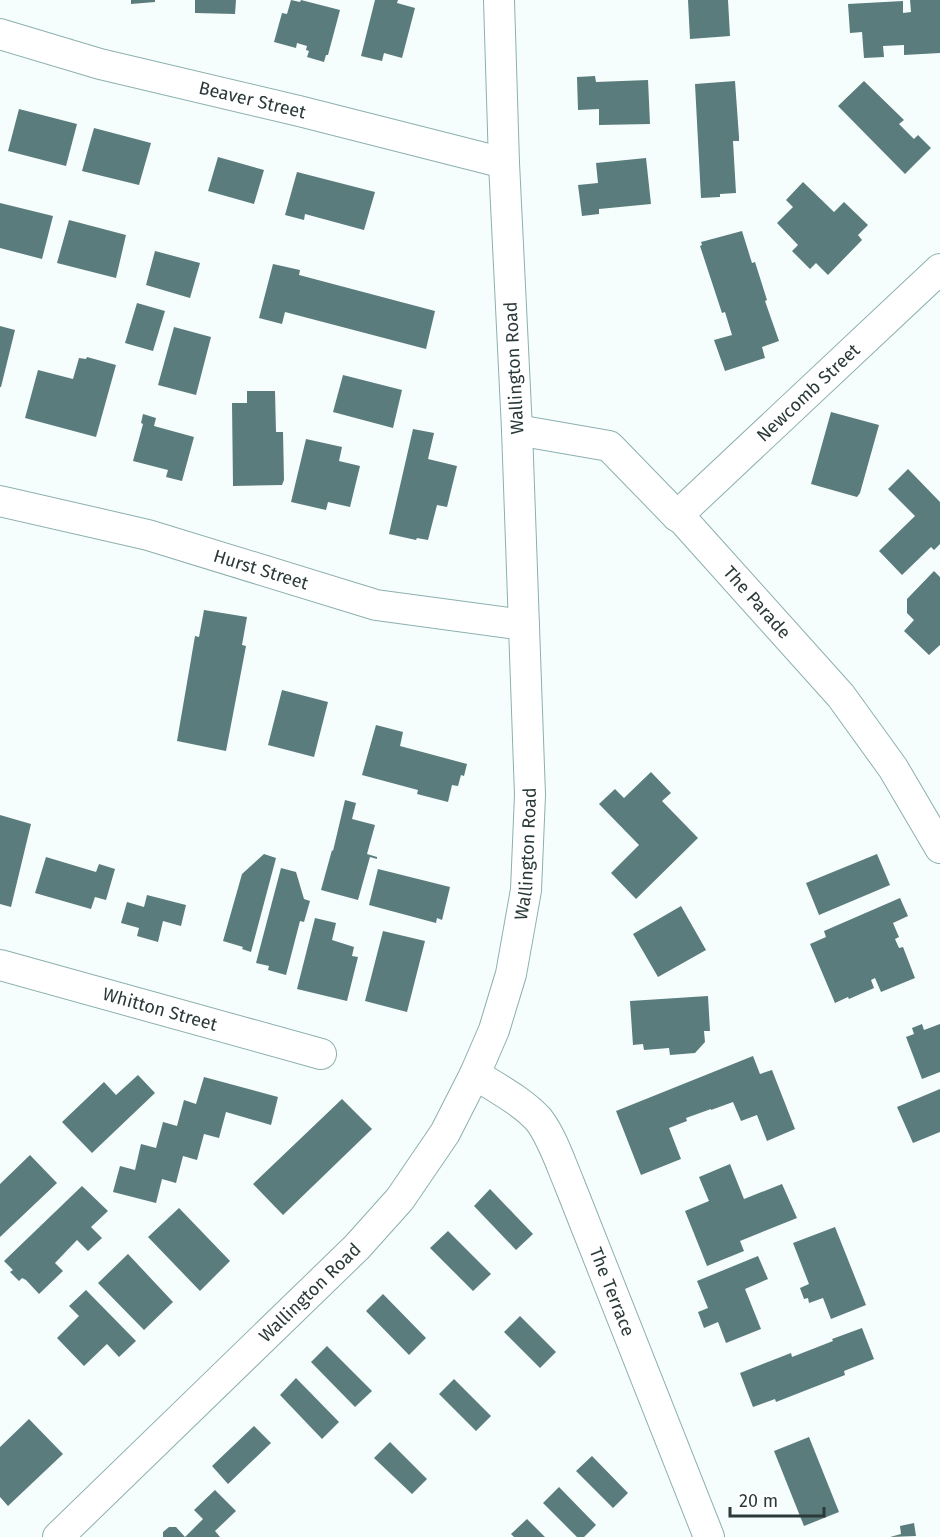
<svg xmlns="http://www.w3.org/2000/svg" width="940" height="1537" font-family="'Fira Sans',sans-serif">
<style>
.building{fill:#5a7c7c}
.lines{fill:none;stroke-linecap:round;stroke-linejoin:round}
.minor-casing{stroke:#8cb0af;stroke-width:32}
.minor{stroke:#fff;stroke-width:30}
.labels{text-anchor:middle;stroke-width:6;stroke-linejoin:round;paint-order:stroke}
.street-label{font-size:18px;fill:#2b3939;stroke:#fff}
</style>
<rect width="100%" height="100%" fill="#f6fdfd"/>
<path class="building" d="M131 0H155V2L131 4Z
M195 0H236L235 14 195 13Z
M291 0 300 2 301 0 340 10 328 55H326L324 62 307 57 309 51 306 50 307 46 297 43 296 48 274 42 282 13 287 14Z
M375 0H398L397 3 415 8 402 58 384 53 382 61 361 56Z
M688 0H728L730 36 690 39Z
M910 0H940V53L904 55V45L883 46 884 57 864 58 862 32 850 33 848 4 903 1V13L911 12Z
M595 76 596 82 648 80 650 124 599 125V109L578 110 577 77Z
M735 81 739 137V141H733L736 193 720 194V197L701 198 695 84Z
M864 81 904 120 899 124 914 139 918 135 931 148 905 174 838 106Z
M19 109 77 124 66 166 8 151Z
M94 128 151 143 139 185 82 171Z
M218 157 264 170 254 204 208 191Z
M646 158 651 204 599 209V214L582 216 578 185 598 183 596 163Z
M297 172 375 192 364 230 305 214 304 220 285 215Z
M803 182 834 212 844 202 868 225 858 235 862 240 828 275 816 263 810 269 792 251 798 245 777 223 793 207 786 200Z
M0 203 53 216 42 259 0 248Z
M69 220 126 235 116 278 57 263Z
M742 231 752 263 755 262 767 300 765 301 779 341 762 347 765 358 725 371 714 340 732 335 725 312 722 313 700 246 702 245 701 242Z
M155 251 200 263 190 298 146 285Z
M273 264 300 270 299 275 435 311 426 349 285 312 282 324 259 318Z
M137 303 165 311 153 351 125 343Z
M0 326 15 330 1 387H0Z
M174 327 211 337 196 395 158 385Z
M87 357 116 365 96 437 25 418 38 370 73 379 79 358 86 359Z
M343 375 402 390 393 428 333 412Z
M247 391H275L276 432H283L284 480 282 485 233 486 232 403H247Z
M831 412 879 425 860 493 857 497 811 484Z
M143 414 156 418 154 426 194 437 182 481 166 477 168 470 133 461 143 424 141 423Z
M413 429 434 433 428 459 457 466 447 507 437 505 428 540 417 538 416 540 389 534Z
M306 439 342 447 339 461 360 466 350 507 328 502 326 510 291 502Z
M908 469 940 502V544L934 550 931 547 902 575 879 551 915 516 888 489Z
M934 571 940 577V645L929 655 904 631 914 620 907 613V599Z
M204 610 247 617 242 645 246 646 226 751 177 741 195 636 199 637Z
M282 690 328 702 314 757 268 745Z
M376 725 403 732 400 746 467 764 464 776 461 775 458 786 452 785 448 802 417 794 418 790 362 775Z
M651 772 671 793 662 801 698 838 636 899 611 873 639 845 599 804 615 789 624 798Z
M345 800 356 803 352 819 375 825 367 854 377 857V859L370 857 358 900 321 890 332 850 333 851Z
M0 815 31 824 11 907 0 904Z
M264 854 276 858 251 952 242 949 243 947 223 941 242 874Z
M877 854 890 885 819 915 806 883Z
M46 857 96 872 99 864 115 869 106 900 95 897 91 909 35 893Z
M281 868 296 872 304 899 310 901 304 922 300 921 286 975 268 970 269 966 256 963Z
M378 869 450 887 442 920 437 918 436 923 369 905Z
M147 895 186 905 181 926 163 921 158 942 137 936 139 928 121 923 127 902 144 907Z
M900 898 908 916 893 923 899 937 895 939 899 948 903 947 915 978 881 992 875 978 871 980 874 988 849 999 848 997 835 1003 810 944 826 937 824 931Z
M681 906 706 950 658 977 633 934Z
M315 918 336 923 332 940 354 947 352 956 358 957 347 1001 297 989Z
M383 931 425 941 407 1012 365 1001Z
M708 996 710 1031H704L705 1042 695 1053 670 1055 669 1048 644 1050 643 1044 633 1045 630 1001Z
M922 1024 924 1030 940 1024V1072L922 1079 906 1037 914 1034 912 1028Z
M753 1056 760 1074 772 1070 795 1129 767 1141 757 1115 741 1121 733 1102 711 1110V1109L686 1118 687 1121 669 1128 681 1159 641 1175 616 1111Z
M138 1075 155 1093 92 1153 62 1122 104 1082 116 1095Z
M204 1077 278 1097 271 1125 226 1112 219 1138 204 1134 197 1160 183 1156 176 1183 162 1179 156 1203 113 1192 120 1166 135 1170 141 1144 156 1148 163 1122 177 1126 184 1100 196 1104Z
M940 1089V1132L913 1143 897 1107Z
M342 1099 372 1129 283 1215 253 1184Z
M30 1155 57 1183 0 1237V1184Z
M730 1164 744 1199 782 1184 797 1218 740 1241 744 1251 707 1266 685 1211 709 1201 699 1177Z
M82 1186 108 1211 91 1227 102 1238 88 1251 77 1240 55 1263 63 1271 39 1294 26 1280 22 1278 19 1281 10 1272 13 1270 4 1261Z
M490 1189 533 1234 516 1250 474 1206Z
M179 1208 230 1261 200 1291 148 1237Z
M835 1227 866 1305 831 1319 823 1298 809 1303 808 1298 804 1299 800 1288 809 1284 793 1243Z
M448 1231 491 1274 473 1291 430 1248Z
M128 1254 173 1302 144 1330 98 1283Z
M758 1256 768 1279 745 1289 761 1329 726 1343 718 1322 704 1328 698 1312 708 1308 697 1281Z
M86 1290 136 1341 119 1357 107 1344 84 1366 57 1338 79 1316 69 1306Z
M383 1294 426 1338 409 1355 366 1311Z
M520 1316 556 1352 540 1368 504 1332Z
M862 1328 874 1359 844 1371 845 1375 776 1402 775 1399 753 1407 740 1373 791 1353 792 1357 833 1341 832 1339Z
M327 1346 372 1391 355 1407 311 1362Z
M296 1378 339 1422 322 1439 280 1395Z
M454 1379 491 1416 476 1431 439 1394Z
M29 1419 63 1454 8 1506 0 1497V1447Z
M254 1426 271 1443 228 1484 212 1466Z
M809 1437 839 1512 804 1526 774 1451Z
M390 1442 427 1479 412 1494 374 1458Z
M592 1456 628 1493 613 1508 576 1471Z
M559 1487 596 1525 584 1537H577L543 1503Z
M215 1490 236 1511 215 1531 220 1537H163V1532L169 1527H176L185 1537 203 1519 194 1510Z
M527 1519 545 1537H514L511 1534Z
M914 1523 916 1536 890 1537 901 1534 900 1526Z"/>
<g class="lines">
<g class="minor-casing">
<g id="minor">
<path id="s1" d="M0 34 100 64 299 111 504 163"/>
<path id="s2" d="M517 430 609 446 677 516 683 520 841 696 893 768 940 848"/>
<path id="s3" d="M0 501 148 535 376 605 524 625"/>
<path id="s4" d="M677 516 940 269"/>
<path id="s5" d="M0 965 321 1054"/>
<path id="s6" d="M475 1074C496 1088 522 1101 539 1120 552 1137 561 1164 569 1183L709 1537"/>
<path id="s7" d="M58 1537 357 1247 400 1199 445 1133 475 1074 494 1030 511 974 526 890 530 795 517 430 504 163 499 0"/>
</g>
</g>
<use href="#minor" class="minor"/>
</g>
<g class="labels">
<g class="street-label">
<text dy="6" stroke="none"><textPath href="#s1" startOffset="261">Beaver Street</textPath></text>
<text transform="translate(514 368) rotate(-93)" y="6">Wallington Road</text>
<text dy="6" stroke="none"><textPath href="#s4" startOffset="180">Newcomb Street</textPath></text>
<text dy="6" stroke="none"><textPath href="#s3" startOffset="270">Hurst Street</textPath></text>
<text dy="6" stroke="none"><textPath href="#s2" startOffset="309">The Parade</textPath></text>
<text dy="6" stroke="none"><textPath href="#s7" startOffset="855">Wallington Road</textPath></text>
<text dy="6" stroke="none"><textPath href="#s5" startOffset="166">Whitton Street</textPath></text>
<text dy="6" stroke="none"><textPath href="#s6" startOffset="266">The Terrace</textPath></text>
<text dy="6" stroke="none"><textPath href="#s7" startOffset="351">Wallington Road</textPath></text>
</g>
</g>
<path d="M730 1507v9h94v-9" fill="none" stroke="#2b3939" stroke-width="3"/>
<text x="739" y="1507" font-size="18" fill="#2b3939" stroke="#ffffff" stroke-width="4.5" paint-order="stroke">20 m</text>
</svg>
